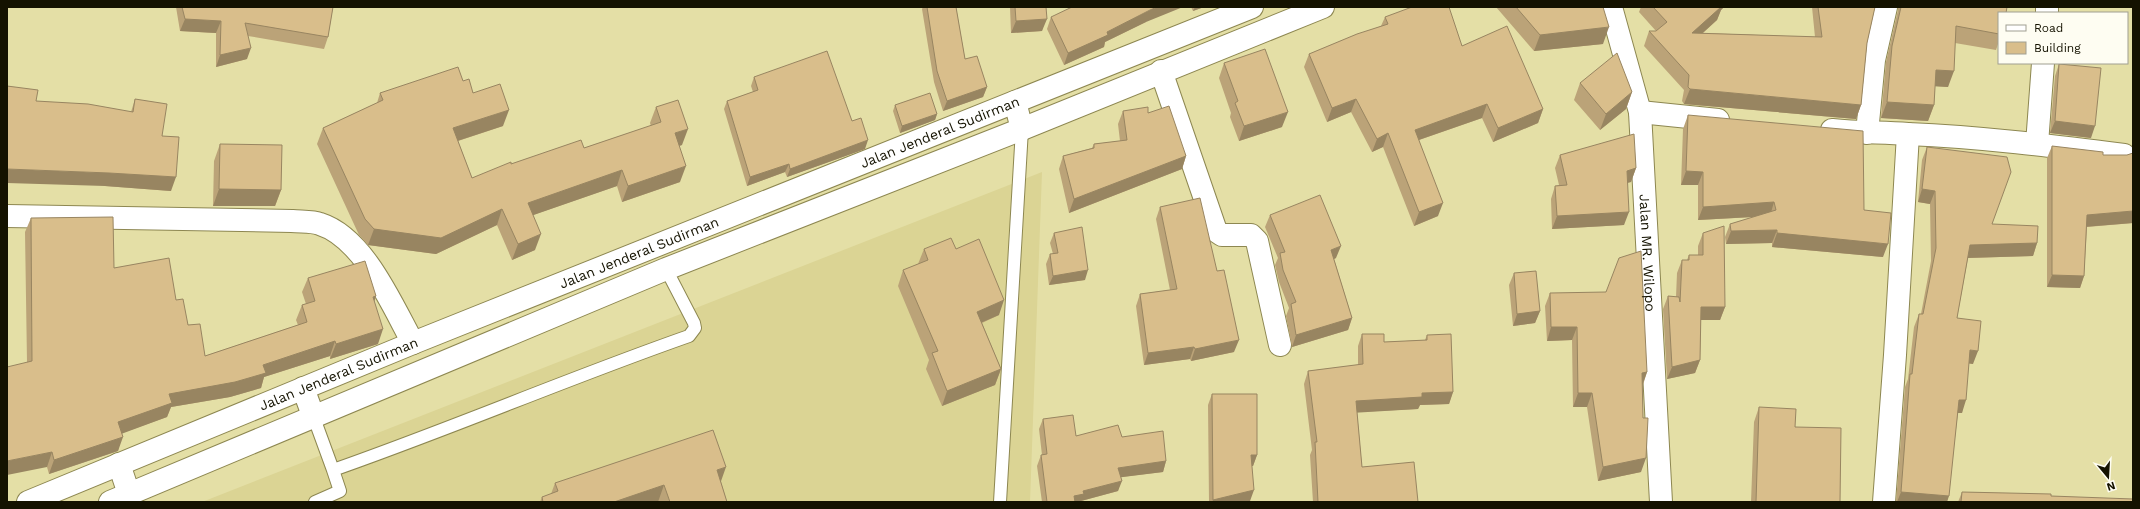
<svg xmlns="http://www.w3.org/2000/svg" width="2140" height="509" font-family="'Work Sans',sans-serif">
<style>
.built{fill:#dbd494}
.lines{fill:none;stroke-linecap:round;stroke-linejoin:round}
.service-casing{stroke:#8d8751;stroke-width:14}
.minor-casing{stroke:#8d8751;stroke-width:24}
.secondary-casing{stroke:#8d8751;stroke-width:24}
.service{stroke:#fff;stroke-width:12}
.minor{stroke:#fff;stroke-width:22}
.secondary{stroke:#fff;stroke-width:22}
.wall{fill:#bba378}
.shaded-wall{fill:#988561}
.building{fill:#d9be8b;stroke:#988561}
.labels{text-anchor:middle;stroke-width:3;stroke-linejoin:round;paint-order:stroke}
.street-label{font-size:14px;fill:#141200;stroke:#fefdf2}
</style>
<rect width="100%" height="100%" fill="#e4dfa6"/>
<path class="built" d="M1042 172 1030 502H202Z"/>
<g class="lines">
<g class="service-casing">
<path id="service" d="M314 418 333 470
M315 502 340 491 333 470C453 428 569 378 689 336L695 328 694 323 666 269
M1000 502 1022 129"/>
</g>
<g class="minor-casing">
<g id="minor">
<path id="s1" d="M1611 7 1640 112 1661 502"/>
<path d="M2047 13V7"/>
<path d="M1161 71 1216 231 1222 235H1251L1257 241 1280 345"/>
<path d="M1015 102 1022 129"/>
<path d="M1640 112 1718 120"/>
<path d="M1832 130C1858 133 1883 132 1908 134 1981 137 2053 146 2124 155"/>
<path d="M1867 133 1874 60 1886 7"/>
<path d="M2037 144 2043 63"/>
<path d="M7 216 292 221C301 222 312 221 320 224 364 238 392 305 413 343"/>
<path d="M303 388 314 418"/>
<path d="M119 464 129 494"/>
<path d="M1884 502 1895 355 1908 134"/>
</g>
</g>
<g class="secondary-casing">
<g id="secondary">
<path id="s2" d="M28 502 413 343 1252 7"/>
<path d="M110 502 666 269 1022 129 1323 7"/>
</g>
</g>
<use href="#service" class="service"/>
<use href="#minor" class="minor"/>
<use href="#secondary" class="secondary"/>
</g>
<path class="wall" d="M176 7H333L328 37 324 49 248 36 247 59 216 67V33L180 31Z
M923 7H956L965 59 987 87 983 97 943 111 934 82 922 9Z
M1010 7H1046L1042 31 1011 33Z
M1191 7H1204L1193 11Z
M1496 7H1603V44L1534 51Z
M1641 7H1724L1721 10 1717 20 1703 33 1815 37 1812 7H1875L1867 43 1861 105 1856 119 1684 104 1682 101 1684 90 1644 46 1649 31H1656L1639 12Z
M1898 7H2007L1999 13V41L1996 50 1955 43 1948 87 1935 86 1934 105 1928 121 1881 118 1886 62 1898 10Z
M1051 17 1146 22 1105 42 1104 47 1064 65 1047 29Z
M1385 17 1462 46 1543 109 1538 123 1493 142 1482 118 1419 140 1438 216 1414 226 1383 147 1372 152 1351 112 1327 122 1304 67 1309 54 1381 26Z
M1224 63 1282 127 1239 141 1230 117 1231 113 1219 78Z
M2059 64 2091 138 2050 133 2055 76Z
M754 77 852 121 865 149 787 177 785 172 747 186 724 109 727 101 753 92 751 86Z
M463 81 503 126 458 141 472 178 511 164 584 148 651 126 650 123 656 107 682 145 679 146 680 182 622 202 617 186 533 215 535 250 512 260 497 225 436 254 368 245 359 235 317 144 323 128 377 103 380 93Z
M1580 83 1632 92 1626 109 1600 130 1574 100Z
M135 99 162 136 171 191 105 186 36 101 131 112Z
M895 105 937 114 935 120 900 133 893 111Z
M1123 111 1148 113 1186 156 1182 169 1069 213 1059 169 1063 156 1092 148 1094 144 1120 141 1118 124Z
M1688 115 1864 210 1883 257 1772 247V243L1726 244 1725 237 1730 224 1754 217 1698 220V185H1681L1683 129Z
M220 144 281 190 275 206H213L214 161Z
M2052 146 2103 155H2127L2133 153V223L2087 227 2084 276 2080 288 2047 287V158Z
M1927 147 1992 224 2037 243 2033 256 1968 258 1957 318 1973 364 1969 363 1962 413H1958L1947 502H1896L1905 387 1908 379 1914 327 1919 314H1921L1931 261 1930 204 1918 202 1922 160Z
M1560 155 1636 168 1631 182 1627 183 1624 225 1552 229 1551 199 1555 186 1559 185 1555 168Z
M1160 207 1234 352 1191 361 1190 359 1144 365 1136 306 1140 294 1170 290 1156 219Z
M1270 215 1336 258 1334 259 1352 318 1348 330 1292 347 1286 316 1289 308 1279 282 1275 265 1278 258 1265 227Z
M31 218 114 268 176 300 188 325 205 356 298 325 296 320 302 305 306 304 302 292 308 278 376 296 374 302 378 344 330 359V356L264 377 261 388 230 397 171 407 167 417 122 433 118 451 49 474 47 467 27 362 25 232Z
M1054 233 1085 280 1049 285 1046 264 1050 254H1053L1050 243Z
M1703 233 1725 307 1720 320H1701L1700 360 1695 373 1667 379 1663 309 1668 296 1676 297 1677 273 1682 260H1687L1689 255H1698V246Z
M924 249H956L999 315 982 323 1001 369 995 385 942 406 926 369 929 360 898 286 903 270 918 264Z
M1514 273 1540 311 1535 323 1513 326 1509 285Z
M1550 293 1647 372 1643 385 1641 472 1598 481 1587 407H1573L1572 340 1547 341 1545 306Z
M1362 334 1384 342 1425 340 1427 335 1453 392 1449 404 1420 405 1418 409 1357 412 1362 467 1418 502H1313L1310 455 1312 450 1304 384 1308 371 1358 365V346Z
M1212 394 1257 455 1253 466H1252L1250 501 1247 502H1209L1208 405Z
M1759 407 1795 427 1840 502H1751L1754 422Z
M1043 419 1076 436 1122 437 1166 461 1163 472 1121 477 1118 491 1081 501V502H1042L1037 466 1041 455H1042L1039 429Z
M721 482 727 502H540L542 497 551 494 555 483Z
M1962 492 2051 496 2133 502H1958Z"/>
<path class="shaded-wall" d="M1157 7H1183L1146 22 1105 42 1104 47 1064 65 1068 53 1107 32 1150 10Z
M1195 7H1204L1193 11Z
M1718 7H1724L1721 10 1717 20 1687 47 1692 33Z
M185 19 221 21 216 33 180 31Z
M1047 19 1042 31 1011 33 1016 21Z
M1609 27 1603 44 1534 51 1540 35Z
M251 48 247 59 216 67 220 55Z
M1936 70 1954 71 1948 87 1930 86Z
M987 87 983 97 943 111 947 101Z
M1690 89 1861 105 1856 119 1684 104Z
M1632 92 1626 109 1600 130 1606 114Z
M1356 99 1351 112 1327 122 1332 108Z
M1887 102 1934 105 1928 121 1881 118Z
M1487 104 1482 118 1410 143 1415 130Z
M1543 109 1538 123 1493 142 1498 128Z
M509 110 503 126 448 144 453 128Z
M1288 112 1282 127 1239 141 1244 126Z
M937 114 935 120 900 133 902 126Z
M2055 121 2095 126 2091 138 2050 133Z
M688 129 682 145 669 149 675 133Z
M1388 133 1383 147 1372 152 1377 139Z
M868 140 865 149 787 177 790 169Z
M1186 156 1182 169 1069 213 1074 199Z
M789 164 785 172 747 186 750 177Z
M686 166 680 182 622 202 628 186Z
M1636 168 1631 182 1622 184 1627 171Z
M7 169 109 173 176 177 171 191 105 186 7 183Z
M622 170 617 186 522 219 528 203Z
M1686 171 1703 172 1698 185H1681Z
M219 189 281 190 275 206H213Z
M1922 189 1935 191 1930 204 1918 202Z
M1774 202 1770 216 1698 220 1703 207Z
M1443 203 1438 216 1414 226 1419 212Z
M502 209 497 225 436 254 368 245 374 229Z
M2133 211V223L2083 227 2087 215Z
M1629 212 1624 225 1552 229 1557 216Z
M1777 230 1772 243 1726 244 1731 231Z
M1777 233 1888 244 1883 257 1772 247Z
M541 234 535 250 512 260 518 244Z
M2037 243 2033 256 1966 258 1970 245Z
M1341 246 1336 258 1327 262 1331 250Z
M1088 270 1085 280 1049 285 1053 276Z
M2052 275 2084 276 2080 288 2047 287Z
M376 296 371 311 373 297Z
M1004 300 999 315 971 327 977 312Z
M1701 307H1725L1720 320H1696Z
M1540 311 1535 323 1513 326 1517 314Z
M1352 318 1348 330 1292 347 1296 335Z
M1551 327H1577L1572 340 1547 341Z
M383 329 378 344 330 359 336 344Z
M1239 340 1234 352 1191 361 1195 349Z
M335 341 330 356 264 377 261 388 230 397 171 407 167 417 113 437 118 422 169 394 263 365Z
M1194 347 1190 359 1144 365 1148 353Z
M1970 350 1978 351 1973 364 1965 363Z
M1700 360 1695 373 1667 379 1672 367Z
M1001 369 995 385 942 406 947 391Z
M1647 372 1642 386V373Z
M1453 392 1449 404 1420 405 1418 409 1351 413 1356 401 1422 393Z
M1578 393H1592L1587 407H1573Z
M1959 400H1966L1962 413H1954Z
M123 437 118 451 49 474 54 460Z
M52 452 47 467 7 475V461Z
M1251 455H1257L1253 466H1247Z
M1646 458 1641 472 1598 481 1603 467Z
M1166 461 1163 472 1115 478 1118 468Z
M726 467 720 484 717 470Z
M1122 481 1118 491 1081 501V502H1072L1074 496 1083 491Z
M664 485 658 502H614Z
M1254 490 1250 501 1247 502H1212L1213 500Z
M1901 492 1949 496 1947 502H1897Z"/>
<path class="building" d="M182 7H333L328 37 245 23 251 48 220 55 221 21 185 19Z
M927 7H956L965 59 977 56 987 87 947 101 937 71Z
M1015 7H1046L1047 19 1016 21Z
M1072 7H1157L1150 10 1107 32 1108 35 1068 53 1051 17Z
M1412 7H1449L1462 46 1507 26 1543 109 1498 128 1487 104 1415 130 1443 203 1419 212 1388 133 1377 139 1356 99 1332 108 1309 54 1357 34 1388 24 1385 17Z
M1516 7H1603L1609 27 1540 35Z
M1653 7H1721L1692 33 1822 37 1818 7H1875L1867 43 1861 105 1690 89 1688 87 1689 75 1649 31H1656L1667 22Z
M1901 7H2007L2006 13H1999V34L1956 26 1954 71 1936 70 1934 105 1887 102 1892 46Z
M1265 49 1288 112 1244 126 1235 103 1238 101 1224 63Z
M827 51 852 121 861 118 868 140 790 169 789 164 750 177 727 101 758 90 754 77Z
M1617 53 1632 92 1606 114 1580 83Z
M2059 64 2101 68 2095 126 2055 121Z
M458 67 463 81 469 79 473 93 500 84 509 110 453 128 472 178 511 162V164L581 140 584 148 661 122 656 107 678 100 688 129 675 133 686 166 628 186 622 170 528 203 541 234 518 244 502 209 441 238 374 229 365 219 323 128 383 100 380 93Z
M7 86 38 90 36 101 88 104 133 112 135 99 167 104 162 136 179 137 176 177 109 173 7 169Z
M930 93 937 114 902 126 895 105Z
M1169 106 1186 156 1074 199 1063 156 1094 148V144L1127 140 1123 111 1148 107V113Z
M1688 115 1863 131 1864 210 1891 213 1888 244 1777 233V230L1731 231 1730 224 1776 210 1774 202 1703 207V172L1686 171Z
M1634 134 1636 168 1627 171 1629 212 1557 216 1555 186 1567 185 1560 155Z
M220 144 282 145 281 190 219 189Z
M2052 146 2103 152V155H2127L2133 153V211L2087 215 2084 276 2052 275Z
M1927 147 2007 157 2011 172 1992 224 2038 226 2037 243 1970 245 1957 318 1981 321 1978 351 1970 350 1966 400H1959L1949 496 1901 492 1910 374H1912L1919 314H1923L1936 248 1935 191 1922 189Z
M1320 195 1341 246 1331 250 1352 318 1296 335 1291 304 1296 302 1283 270 1280 253 1285 252 1270 215Z
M1200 198 1217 271 1224 270 1239 340 1195 349 1194 347 1148 353 1140 294 1177 289 1160 207Z
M113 217 114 268 169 258 176 300 183 299 188 325 200 324 205 356 307 322 302 305 315 301 308 278 365 261 376 296 373 297 383 329 336 344 335 341 263 365 266 373 235 382 169 394 172 403 118 422 123 437 54 460 52 452 7 461V367L32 361 31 218Z
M1724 226 1725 307H1701L1700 360 1672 367 1668 296 1679 297 1680 302 1682 260H1689V255H1703V233Z
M1082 227 1088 270 1053 276 1050 254 1058 253 1054 233Z
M951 238 956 249 979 239 1004 300 977 312 1001 369 947 391 932 353 938 351 903 270 928 260 924 249Z
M1641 251 1647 372 1642 373 1643 418H1648L1646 458 1603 467 1592 393H1578L1577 327H1551L1550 293 1606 292 1619 258Z
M1536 271 1540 311 1517 314 1514 273Z
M1362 334H1384V342L1427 340V335L1451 334 1453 392 1422 393V397L1356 401 1362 467 1414 462 1418 502H1318L1315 442H1317L1308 371 1363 364Z
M1212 394H1257V455H1251L1254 490 1213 500Z
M1759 407 1796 409 1795 427 1841 428 1840 502H1756Z
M1073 415 1076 436 1118 425 1122 437 1163 431 1166 461 1118 468 1122 481 1083 491 1084 494 1074 496 1075 502H1047L1041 455 1047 454 1043 419Z
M713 430 726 467 717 470 727 502H670L664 485 614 502H543L542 497 558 491 555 483Z
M1962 492 2051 494V496L2133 499V502H1961Z"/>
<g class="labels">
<g class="street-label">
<text dy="5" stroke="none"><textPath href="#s2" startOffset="984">Jalan Jenderal Sudirman</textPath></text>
<text dy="5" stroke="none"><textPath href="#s2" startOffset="660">Jalan Jenderal Sudirman</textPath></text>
<text dy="5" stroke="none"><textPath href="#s1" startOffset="250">Jalan MR. Wilopo</textPath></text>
<text dy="5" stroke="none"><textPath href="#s2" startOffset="336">Jalan Jenderal Sudirman</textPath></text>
</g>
</g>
<rect width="2140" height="509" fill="none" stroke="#141200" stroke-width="16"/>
<rect x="1998" y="12" width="130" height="52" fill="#fefdf2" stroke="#a09f91"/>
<rect x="2006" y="25" width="20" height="6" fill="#ffffff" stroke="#a09f91"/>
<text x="2034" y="32" font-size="12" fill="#141200">Road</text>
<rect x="2006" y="42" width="20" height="12" fill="#d9be8b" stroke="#a09f91"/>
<text x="2034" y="52" font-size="12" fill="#141200">Building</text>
<g transform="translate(2108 477) rotate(162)" stroke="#fefdf2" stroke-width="3" paint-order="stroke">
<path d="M0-3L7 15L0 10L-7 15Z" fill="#141200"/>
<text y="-6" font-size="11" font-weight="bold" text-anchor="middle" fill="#141200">N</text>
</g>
</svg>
